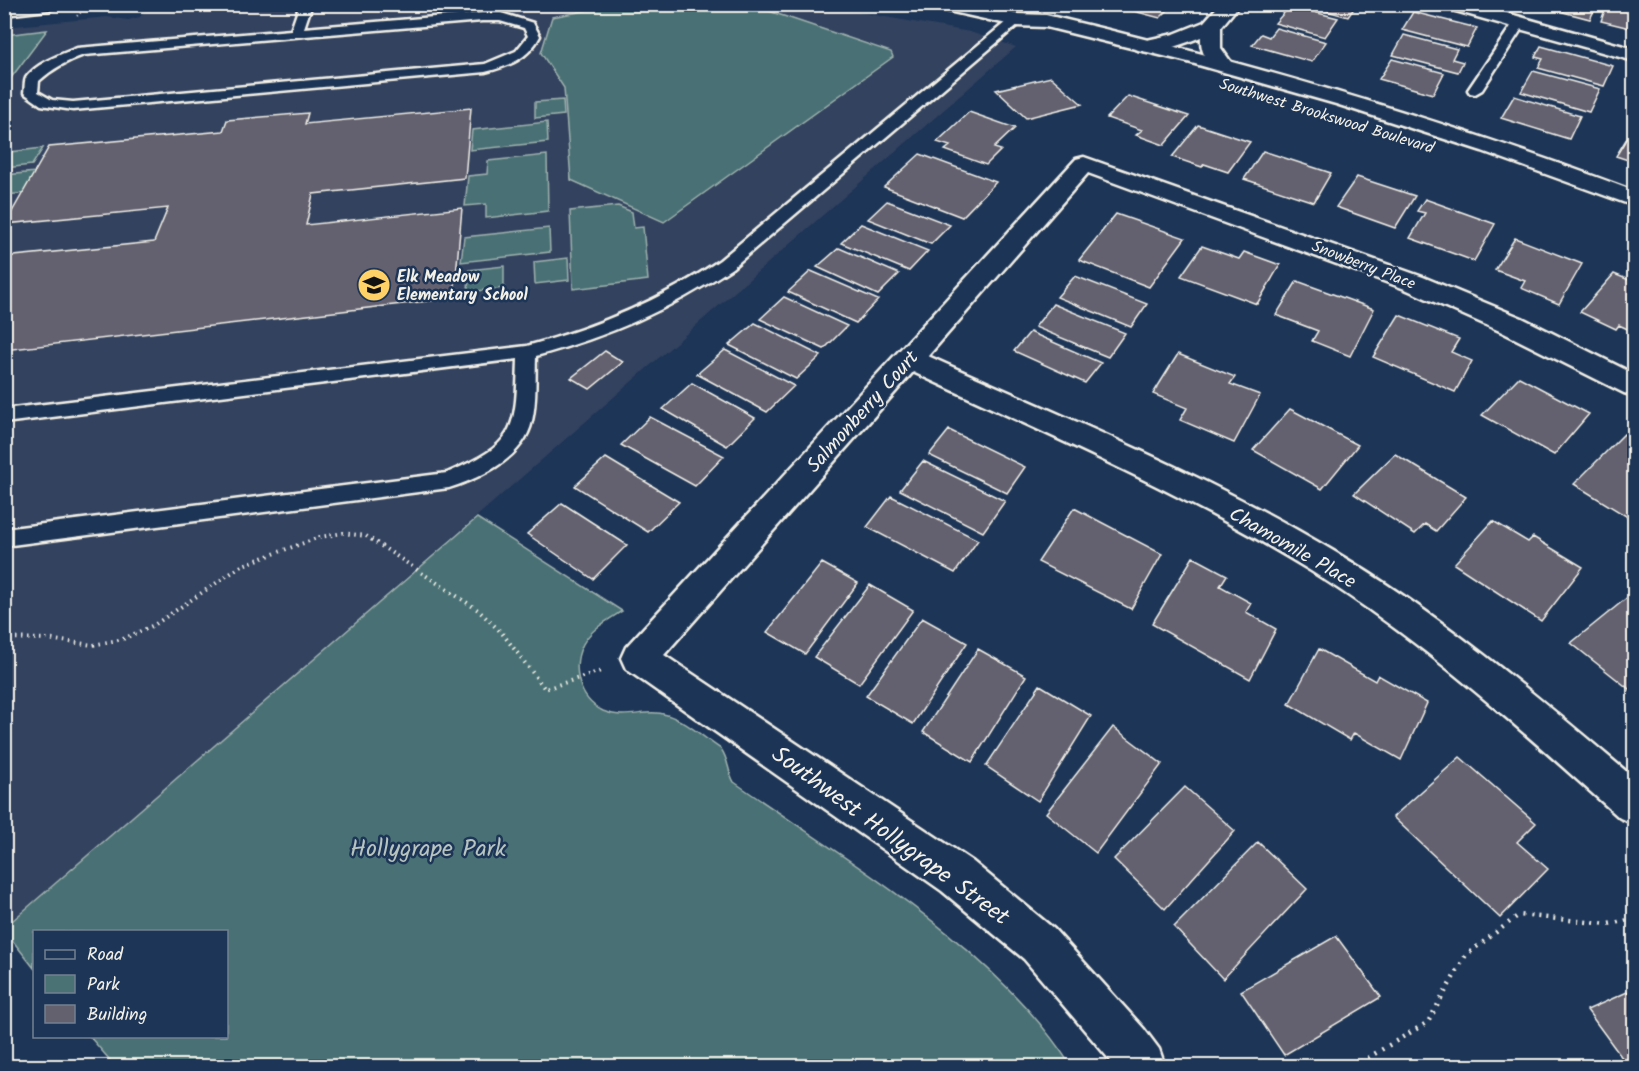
<svg xmlns="http://www.w3.org/2000/svg" width="1639" height="1071" font-family="Kalam,sans-serif">
<style>
.built{fill:#32425e}
.green{fill:#4a7174;stroke:#9fb1ae;stroke-width:1.5}
.building{fill:#64616f;stroke:#f4f1e8;stroke-width:1.5}
.lines{fill:none;stroke-linecap:round;stroke-linejoin:round}
.lane-casing{stroke:#f4f1e8;stroke-width:5}
.street-casing{stroke:#f4f1e8;stroke-width:5}
.secondary-casing{stroke:#f4f1e8;stroke-width:5}
.path-far2{stroke:#f4f1e8;stroke-width:2;stroke-dasharray:1 3;stroke-linecap:butt}
.path-far1{stroke:#f4f1e8;stroke-width:4;stroke-dasharray:1.5 4.5;stroke-linecap:butt}
.path{stroke:#f4f1e8;stroke-width:4.5;stroke-dasharray:2 6;stroke-linecap:butt}
.lane{fill:#1d3557;fill-rule:evenodd}
.street{fill:#1d3557;fill-rule:evenodd}
.secondary{fill:#1d3557;fill-rule:evenodd}
.labels{text-anchor:middle;stroke-width:5;stroke-linejoin:round;paint-order:stroke}
.far-street-label{font-size:16px;fill:#f4f1e8;stroke:#1d3557}
.far-poi-label{font-size:16px;font-weight:bold;fill:#f4f1e8;stroke:#1d3557;text-anchor:start}
.street-label{font-size:20px;fill:#f4f1e8;stroke:#1d3557}
.near-street-label{font-size:24px;fill:#f4f1e8;stroke:#1d3557}
.near-park-label{font-size:24px;fill:#b8c4bf;stroke:#1d3557}
</style>
<rect width="100%" height="100%" fill="#1d3557"/>
<filter id="ink" filterUnits="userSpaceOnUse"><feTurbulence type="fractalNoise" baseFrequency=".0167" numOctaves="2"/><feDisplacementMap in="SourceGraphic" scale="12" xChannelSelector="R" yChannelSelector="G"/><feConvolveMatrix kernelMatrix="1 2 1 2 8 2 1 2 1" color-interpolation-filters="sRGB"/></filter>
<g filter="url(#ink)">
<path class="built" d="M180 4H813L970 32 1016 47 5 927V27L107 17 128 20 140 17 147 8Z"/>
<path class="green" d="M622 4 751 5 891 52 893 57 664 222 571 180 564 88 541 53 552 17Z
M47 30 5 86V35Z
M563 100 564 115 535 118V102Z
M547 122 548 142 470 150 472 130Z
M43 148 32 165 5 168V161L10 152Z
M547 155 548 211 486 218V204L465 206 468 176 487 174 488 161Z
M37 172 26 193 5 195V175Z
M618 206 632 212 634 228 643 227 648 280 573 289 570 211Z
M549 228 550 252 461 262 464 237Z
M568 258 569 280 535 284 534 262Z
M504 266V288L468 292 469 270Z
M477 518 622 611C608 620 591 629 583 644 571 667 578 699 603 711 626 721 646 708 667 715 686 721 704 738 721 749 729 760 727 770 734 782 850 863 993 945 1071 1066H115L90 1037 226 1036V932H34V968L5 931V927Z"/>
<path class="building" d="M1107 4H1174L1160 18Z
M1302 4H1357L1348 17Z
M1547 4H1597L1590 19 1563 12 1565 9Z
M1607 4 1634 8V29L1601 21Z
M1290 6 1338 18 1325 37 1275 23Z
M1413 12 1477 28 1467 47 1402 30Z
M1276 28 1326 42 1312 62 1252 45 1261 34 1269 37Z
M1404 35 1457 49 1452 59 1463 62 1458 72 1393 55Z
M1541 46 1613 66 1604 86 1538 68 1543 59 1535 57Z
M1392 59 1444 73 1433 94 1379 79Z
M1533 71 1600 89 1589 112 1521 92Z
M1051 77 1082 104 1026 118 996 90Z
M1128 96 1189 116 1164 145 1136 135 1142 130 1107 118Z
M1514 96 1580 116 1569 139 1501 118Z
M471 108 465 178 313 194 306 225 462 208 454 298 4 350V257L154 242 168 208 5 224 49 147 223 131 227 120 308 113 305 124Z
M969 112 1015 128 994 148 1001 150 986 165 945 150 950 146 937 142Z
M1198 125 1250 142 1228 172 1204 164 1202 167 1172 157Z
M1630 133 1634 134V162L1616 156Z
M1263 151 1331 173 1314 202 1244 179Z
M920 154 996 182 962 217 884 187Z
M1357 177 1415 196 1395 228 1336 207Z
M1425 199 1495 224 1474 261 1410 238 1425 213 1417 211Z
M887 201 950 225 931 244 868 219Z
M1116 214 1185 238 1149 287 1079 260Z
M861 224 928 251 909 271 841 243Z
M1515 238 1582 264 1559 304 1521 288 1525 281 1495 270Z
M1202 246 1239 259 1244 252 1280 265 1257 304 1181 276Z
M839 248 899 274 878 295 817 267Z
M811 271 878 300 856 323 788 292Z
M1614 274 1634 282V332L1619 325 1616 329 1580 312Z
M1075 276 1147 304 1131 327 1057 297Z
M1297 281 1374 309 1350 356 1312 341 1318 331 1276 315Z
M784 297 847 326 824 349 760 319Z
M1053 304 1125 333 1108 357 1035 327Z
M1399 315 1459 339 1451 352 1472 361 1455 392 1373 357Z
M755 323 821 356 796 379 729 345Z
M1030 332 1101 363 1085 383 1014 351Z
M725 350 794 386 767 412 697 374Z
M605 351 623 362 590 389 571 378Z
M1178 354 1235 377 1230 384 1260 395 1234 443 1180 420 1187 408 1153 394Z
M1519 377 1589 414 1554 455 1482 415Z
M692 383 755 418 727 446 663 409Z
M1290 409 1358 445 1322 489 1253 450Z
M650 417 724 456 695 486 621 445Z
M949 430 1025 467 1007 493 929 455Z
M1624 434 1634 440V521L1574 484Z
M1395 454 1466 497 1436 531 1425 524 1415 534 1354 494Z
M606 458 679 502 648 532 575 486Z
M923 461 1005 501 983 532 900 490Z
M891 496 978 540 955 573 867 527Z
M562 503 627 545 593 579 527 534Z
M1074 508 1162 554 1131 609 1038 562Z
M1493 521 1528 542 1533 537 1583 567 1541 621 1454 564Z
M1193 557 1227 575 1220 586 1251 603 1246 612 1276 629 1250 679 1152 624Z
M822 563 858 583 805 654 767 632Z
M870 585 913 610 859 684 814 657Z
M1634 592V693L1571 643Z
M922 618 967 643 913 724 866 696Z
M978 649 1026 676 972 762 923 732Z
M1319 649 1375 681 1378 675 1427 703 1401 760 1354 733 1350 740 1289 704Z
M1040 685 1091 716 1038 801 986 766Z
M1113 727 1162 764 1096 853 1046 813Z
M1460 757 1536 823 1517 842 1548 869 1500 918 1393 817Z
M1185 787 1235 831 1165 909 1114 859Z
M1258 842 1307 889 1223 979 1174 927Z
M1336 936 1381 997 1284 1055 1241 991Z
M1634 989V1066H1628L1587 1010Z"/>
<g class="lines">
<g class="lane-casing">
<path id="lane" d="M300 4H312L304 28 482 13H501L533 23 540 36C528 59 509 66 485 72L73 110 41 105 24 93C25 89 24 82 26 78 36 63 62 54 77 48L291 30ZM482 21H500L524 28 528 36 516 51 485 64 73 102 52 100 38 92 39 81C52 69 67 61 84 55Z
M1016 16 1022 20 1020 23 732 268C669 310 609 336 536 356 535 377 537 400 532 421 524 458 482 477 449 488L4 546V529L447 473C516 444 516 431 518 359L4 423V409L527 346C597 327 660 301 720 260L1012 17Z
M1520 18 1526 22 1482 90 1475 94 1470 93 1468 90 1516 19Z"/>
</g>
<g class="street-casing">
<path id="street" d="M1220 4H1240L1221 27V48L1233 65 1230 69C1211 74 1200 54 1201 37 1183 44 1156 55 1138 50L1135 46 1138 42 1174 34 1204 22Z
M1443 4H1475L1634 49V61L1445 8Z
M1084 157 1423 277 1522 318 1634 374V396L1624 393 1502 332 1405 289 1088 173 928 356C1065 418 1206 474 1335 552 1443 616 1539 698 1634 778V824L1620 818C1522 730 1423 641 1311 571 1185 493 1048 435 913 372L664 655 972 861 1054 929 1144 1029 1159 1049 1165 1066H1115L1024 959 942 891 626 669 621 658 626 647 1076 159Z"/>
</g>
<g class="secondary-casing">
<path id="secondary" d="M4 4H57L55 8 48 10 4 15Z
M933 4H971L1016 14 1046 15C1246 62 1442 119 1634 191V206L1482 151 1336 104 1188 62 1046 27 1016 26 935 8Z"/>
</g>
<path class="path-far2" d="M77 16 89 4"/>
<path class="path-far1" d="M4 638 47 639 93 645 123 639 154 625 243 565 320 537 343 533 366 536 478 610 502 633 545 689 604 670"/>
<path class="path" d="M1354 1066 1428 1022 1466 955 1519 915 1608 924 1634 919"/>
<use href="#lane" class="lane"/>
<use href="#street" class="street"/>
<use href="#secondary" class="secondary"/>
</g>
</g>
<defs>
<g id="school-disc" transform="scale(1.725)"><circle r="9.5" fill="#ffd166" stroke="#1d3557"/><path d="M0-5L7-2L0 1L-7-2ZM-4 1L0 2.5L4 1V4Q0 6-4 4Z" fill="#111"/></g>
</defs>
<g fill-rule="evenodd">
<use href="#school-disc" x="374" y="285"/>
</g>
<g class="labels">
<g class="far-street-label">
<text transform="translate(1327 115) rotate(17)" y="6">Southwest Brookswood Boulevard</text>
<text transform="translate(1364 264) rotate(21)" y="6">Snowberry Place</text>
</g>
<g class="far-poi-label">
<text x="397" y="282">Elk Meadow<tspan x="397" dy="18">Elementary School</tspan></text>
</g>
<g class="street-label">
<text transform="translate(862 411) rotate(-48)" y="7">Salmonberry Court</text>
<text transform="translate(1293 547) rotate(30)" y="7">Chamomile Place</text>
</g>
<g class="near-street-label">
<text transform="translate(891 835) rotate(36)" y="8">Southwest Hollygrape Street</text>
</g>
<g class="near-park-label">
<text x="428" y="856">Hollygrape Park</text>
</g>
</g>
<rect width="1639" height="1071" fill="none" stroke="#1d3557" stroke-width="24"/>
<rect x="12" y="12" width="1615" height="1047" fill="none" stroke="#f4f1e8" stroke-width="2" filter="url(#ink)"/>
<rect x="33" y="930" width="195" height="108" fill="#1d3557" stroke="#738091" stroke-width="1.5"/>
<rect x="45" y="950" width="30" height="9" fill="#1d3557" stroke="#738091" stroke-width="1.5"/>
<text x="87" y="960" font-size="18" fill="#f4f1e8">Road</text>
<rect x="45" y="975" width="30" height="18" fill="#4a7174" stroke="#738091" stroke-width="1.5"/>
<text x="87" y="990" font-size="18" fill="#f4f1e8">Park</text>
<rect x="45" y="1005" width="30" height="18" fill="#64616f" stroke="#738091" stroke-width="1.5"/>
<text x="87" y="1020" font-size="18" fill="#f4f1e8">Building</text>
</svg>
